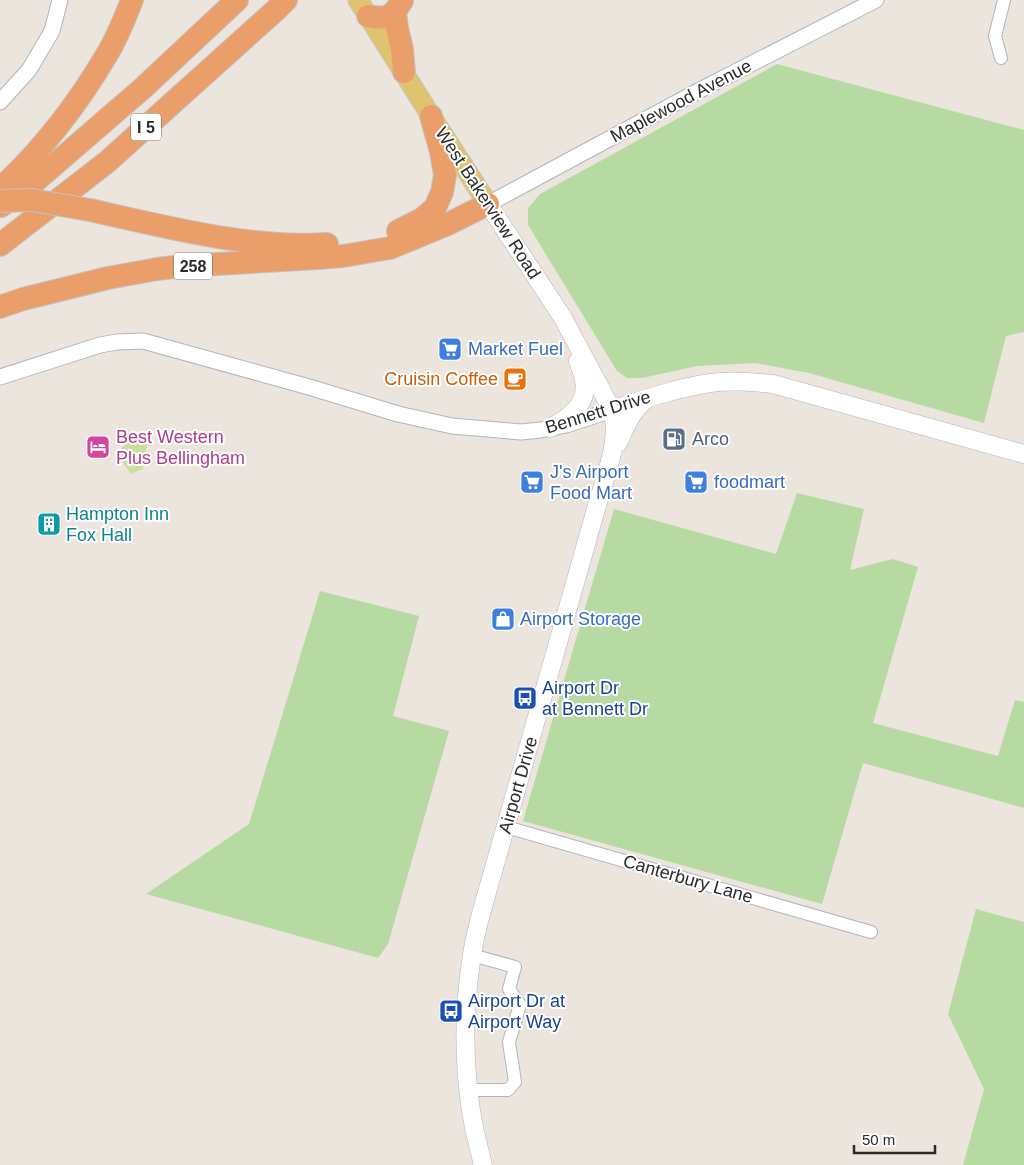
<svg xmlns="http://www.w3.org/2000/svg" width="1024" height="1165" font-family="Arial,sans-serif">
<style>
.green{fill:#b6daa2}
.pitch{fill:#c6e09f}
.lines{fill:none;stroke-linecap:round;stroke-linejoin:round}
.minor-casing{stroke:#b2b4bc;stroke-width:14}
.tertiary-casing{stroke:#b2b4bc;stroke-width:17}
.secondary-casing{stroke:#b2b4bc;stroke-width:19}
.primary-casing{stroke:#c3c3c3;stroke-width:21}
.motorway-casing{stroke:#c3c3c3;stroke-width:24}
.minor{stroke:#fff;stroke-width:12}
.tertiary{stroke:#fff;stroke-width:15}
.secondary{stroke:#fff;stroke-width:18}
.primary{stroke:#dfc36f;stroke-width:19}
.motorway{stroke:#ea9f6a;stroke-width:22}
.motorway-bridge-casing{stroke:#c3c3c3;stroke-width:24;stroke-linecap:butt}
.motorway-bridge{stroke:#ea9f6a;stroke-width:22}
.labels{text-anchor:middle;stroke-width:4;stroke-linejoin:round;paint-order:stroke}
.shield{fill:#fff;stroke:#6a6a6a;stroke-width:1}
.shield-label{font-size:16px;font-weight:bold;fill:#2a2a2a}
.street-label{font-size:18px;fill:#2a2a2a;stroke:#fff}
.shop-label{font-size:18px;fill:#366cbe;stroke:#fff;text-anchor:start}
.food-label{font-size:18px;fill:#c56008;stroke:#fff;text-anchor:end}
.hotel-label{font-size:18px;fill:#b23c85;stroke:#fff;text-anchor:start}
.service-label{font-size:18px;fill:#4e5e75;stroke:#fff;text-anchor:start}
.culture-label{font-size:18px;fill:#0d838f;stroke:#fff;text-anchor:start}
.transit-label{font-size:18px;fill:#164399;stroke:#fff;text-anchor:start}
</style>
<rect width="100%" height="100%" fill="#ebe5de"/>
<path class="green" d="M777 64 1024 130V332L1006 336 984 423 809 373 756 363 697 366 642 378H627L617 371 528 225V208L540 194Z
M797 493 864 509 850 570 893 559 918 567 873 723 998 756 1015 700 1024 702V808L863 763 822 904 523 821 614 509 776 554Z
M320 591 419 616 393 716 449 731 388 944 378 958 146 894 249 824Z
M976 909 1024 922V1165H963L984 1089 948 1014Z"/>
<path class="pitch" d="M137 434 147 444 143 469 131 474 116 453Z"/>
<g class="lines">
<g class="minor-casing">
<path id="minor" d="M1001 58 995 36 1004 0
M506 827 871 932
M469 1090H508L515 1082 509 1042 520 1005 509 989 515 967 472 955"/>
</g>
<g class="tertiary-casing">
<path id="tertiary" d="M0 102 29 70 52 31 60 0
M488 204 702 89 876 0
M0 377 100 345 117 342 143 341 309 387 398 414 452 426 521 432 541 430 566 425 612 410"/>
</g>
<g class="secondary-casing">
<path id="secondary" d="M612 410C644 399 677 388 710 383 731 380 752 382 773 384L1024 454
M550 428C569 418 589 404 584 380 583 374 580 367 578 361
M618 443C625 428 632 409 647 399
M483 1165C480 1153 477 1140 474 1128 463 1071 463 1012 472 955 474 940 478 925 482 910L598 502C606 474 621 438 612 410L563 318 488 204"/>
</g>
<g class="primary-casing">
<path id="primary" d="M358 0 431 116 488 204"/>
</g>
<g class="motorway-casing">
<path id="motorway" d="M395 12 397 28 402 49 404 72
M368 16C387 20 392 17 402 1
M0 189C41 151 77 105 106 56 116 40 125 18 132 0
M1 206 32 184 143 88 237 0
M90 210C166 227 249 249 327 244
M398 231 422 219 435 208 442 192 445 175 441 152 431 116
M0 245 107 162 277 9 286 0
M0 307 23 299 108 278 157 269 183 266 318 258 343 256 390 248 448 224 488 204"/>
</g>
<use href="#minor" class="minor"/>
<use href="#tertiary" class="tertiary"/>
<use href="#secondary" class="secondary"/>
<use href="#primary" class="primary"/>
<use href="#motorway" class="motorway"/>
<g class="motorway-bridge-casing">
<path id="motorway-bridge" d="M0 201 32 200 90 210"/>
</g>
<use href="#motorway-bridge" class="motorway-bridge"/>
</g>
<defs>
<g id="supermarket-square" transform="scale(1.25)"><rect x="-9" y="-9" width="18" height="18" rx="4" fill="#3f7fe0" stroke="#fff"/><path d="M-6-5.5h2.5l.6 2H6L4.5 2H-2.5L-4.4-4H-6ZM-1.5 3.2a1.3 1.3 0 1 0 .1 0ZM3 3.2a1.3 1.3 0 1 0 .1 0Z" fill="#fff"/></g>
<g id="cafe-square" transform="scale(1.25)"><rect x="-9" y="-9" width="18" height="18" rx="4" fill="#e8710a" stroke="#fff"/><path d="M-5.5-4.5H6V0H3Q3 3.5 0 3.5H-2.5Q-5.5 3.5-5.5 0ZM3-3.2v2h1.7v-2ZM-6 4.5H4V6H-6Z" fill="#fff"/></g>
<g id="fuel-square" transform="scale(1.25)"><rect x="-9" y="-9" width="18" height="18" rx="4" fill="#5c6f8a" stroke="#fff"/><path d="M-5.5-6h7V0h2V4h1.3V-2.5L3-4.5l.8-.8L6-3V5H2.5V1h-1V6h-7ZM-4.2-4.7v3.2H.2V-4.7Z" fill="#fff"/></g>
<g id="hotel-square" transform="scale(1.25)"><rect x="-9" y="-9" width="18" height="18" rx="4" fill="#d1479c" stroke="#fff"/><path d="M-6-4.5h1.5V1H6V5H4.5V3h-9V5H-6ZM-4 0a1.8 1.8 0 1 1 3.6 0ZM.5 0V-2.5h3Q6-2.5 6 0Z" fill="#fff"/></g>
<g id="building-square" transform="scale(1.25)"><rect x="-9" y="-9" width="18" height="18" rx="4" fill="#0f9aa8" stroke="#fff"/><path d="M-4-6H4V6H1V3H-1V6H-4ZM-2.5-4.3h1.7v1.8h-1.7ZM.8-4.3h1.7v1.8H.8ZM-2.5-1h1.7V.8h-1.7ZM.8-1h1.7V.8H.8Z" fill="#fff"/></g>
<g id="shop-square" transform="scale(1.25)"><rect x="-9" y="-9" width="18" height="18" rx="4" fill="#3f7fe0" stroke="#fff"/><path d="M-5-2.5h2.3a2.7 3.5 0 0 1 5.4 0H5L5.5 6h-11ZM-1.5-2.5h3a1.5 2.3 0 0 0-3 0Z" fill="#fff"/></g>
<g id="bus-square" transform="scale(1.25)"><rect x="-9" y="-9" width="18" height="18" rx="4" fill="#1a4fb4" stroke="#fff"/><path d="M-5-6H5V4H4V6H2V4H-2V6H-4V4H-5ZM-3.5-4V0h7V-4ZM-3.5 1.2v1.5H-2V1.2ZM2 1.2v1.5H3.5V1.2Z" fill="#fff"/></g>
</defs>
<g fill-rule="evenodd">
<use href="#supermarket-square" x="450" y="349"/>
<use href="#cafe-square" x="515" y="379"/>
<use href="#fuel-square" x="674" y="439"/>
<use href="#hotel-square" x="98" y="447"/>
<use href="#supermarket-square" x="532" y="482"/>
<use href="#supermarket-square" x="696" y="482"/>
<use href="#building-square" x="49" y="524"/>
<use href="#shop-square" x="503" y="619"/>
<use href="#bus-square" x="525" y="698"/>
<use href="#bus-square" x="451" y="1011"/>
</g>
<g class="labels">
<g class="shield">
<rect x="131" y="113.5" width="30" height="27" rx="4"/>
<rect x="174" y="252.5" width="38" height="27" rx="4"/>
</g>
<g class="shield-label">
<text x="146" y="133">I 5</text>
<text x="193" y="272">258</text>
</g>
<g class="street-label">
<text transform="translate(681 101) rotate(-28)" y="6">Maplewood Avenue</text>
<text transform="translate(488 203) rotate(57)" y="6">West Bakerview Road</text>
<text transform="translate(598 412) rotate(-17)" y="6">Bennett Drive</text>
<text transform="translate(518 785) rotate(-74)" y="6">Airport Drive</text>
<text transform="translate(688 879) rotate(16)" y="6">Canterbury Lane</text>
</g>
<g class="shop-label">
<text x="468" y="355">Market Fuel</text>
<text x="550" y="478">J's Airport<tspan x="550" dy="21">Food Mart</tspan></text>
<text x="714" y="488">foodmart</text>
<text x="520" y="625">Airport Storage</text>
</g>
<g class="food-label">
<text x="498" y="385">Cruisin Coffee</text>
</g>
<g class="hotel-label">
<text x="116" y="443">Best Western<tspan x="116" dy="21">Plus Bellingham</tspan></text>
</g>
<g class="service-label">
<text x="692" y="445">Arco</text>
</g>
<g class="culture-label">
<text x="66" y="520">Hampton Inn<tspan x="66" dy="21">Fox Hall</tspan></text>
</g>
<g class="transit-label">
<text x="542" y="694">Airport Dr<tspan x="542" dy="21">at Bennett Dr</tspan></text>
<text x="468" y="1007">Airport Dr at<tspan x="468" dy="21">Airport Way</tspan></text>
</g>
</g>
<path d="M854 1145v8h81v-8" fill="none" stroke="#2a2a2a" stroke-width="2.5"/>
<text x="862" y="1145" font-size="15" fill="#2a2a2a" stroke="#ffffff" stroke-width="4" paint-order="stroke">50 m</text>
</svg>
